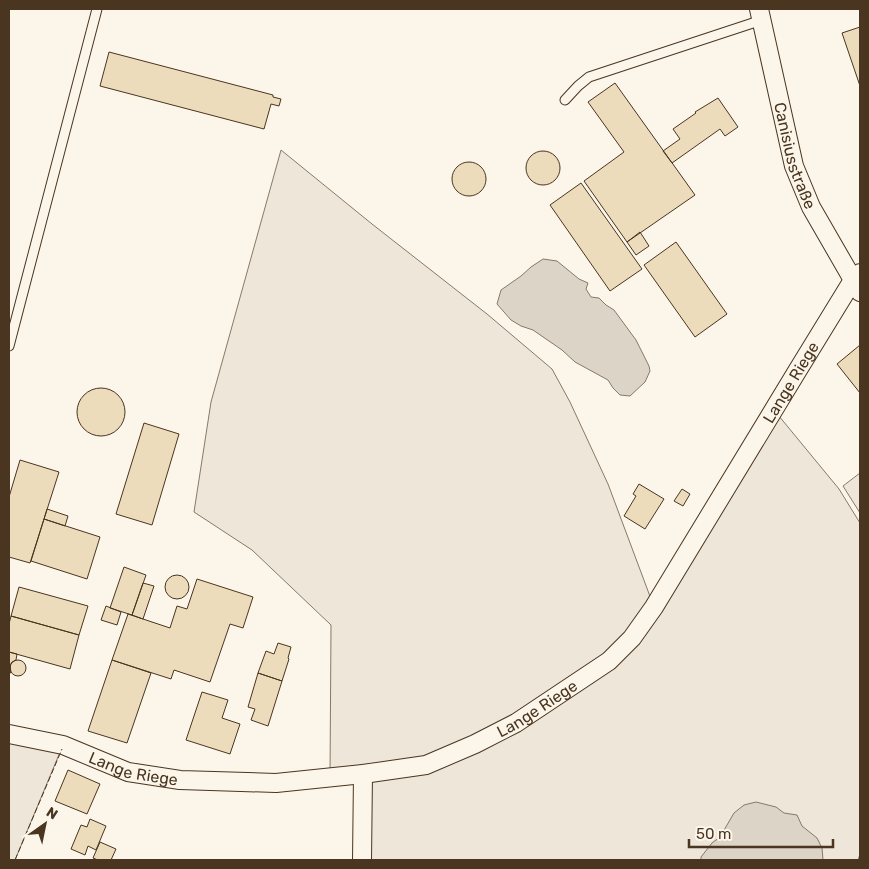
<svg xmlns="http://www.w3.org/2000/svg" width="869" height="869" font-family="Rubik,sans-serif">
<style>
.green{fill:#ede6d9;stroke:#887966}
.water{fill:#dcd4c6;stroke:#887966}
.building{fill:#ecdcbc;stroke:#4a3520}
.lines{fill:none;stroke-linecap:round;stroke-linejoin:round}
.service-casing{stroke:#4a3520;stroke-width:11}
.minor-casing{stroke:#4a3520;stroke-width:20}
.service{stroke:#fbf6e9;stroke-width:9}
.minor{stroke:#fbf6e9;stroke-width:18}
.fence{stroke:#4a3520;stroke-width:1;stroke-dasharray:6 2.5;stroke-linecap:butt}
.labels{text-anchor:middle;stroke-width:4;stroke-linejoin:round;paint-order:stroke}
.street-label{font-size:16px;fill:#4a3520;stroke:#fbf6e9}
</style>
<rect width="100%" height="100%" fill="#fbf6e9"/>
<path class="green" d="M281 150 372 224 487 314 552 369 570 402 608 484 654 607 774 410 839 489 860 523V854L858 860H362V774L330 777 331 625 252 550 194 512 211 402Z
M860 473V513L843 486Z
M9 734 63 745 15 860H9Z"/>
<path class="water" d="M543 259 557 261 579 279 588 283 586 289 591 297 599 298 606 305 614 310 636 340 649 366 650 371 645 382 630 396 620 395 613 388 608 380 575 362 562 350 533 330 521 326 511 320 497 304 501 290 521 276 531 267Z
M756 802 776 807 784 813 797 815 802 826 817 838 822 848 823 860H701V857L712 843 720 837 734 813 744 805Z"/>
<path class="building" d="M860 27V86L842 33Z
M109 52 273 95V97L281 99 279 106 271 104 264 129 100 86Z
M615 83 695 195 627 242 584 181 624 152 588 102Z
M718 98 738 127 725 136 720 129 672 163 663 151 680 139 673 129 696 113 695 112Z
M526 168a17 17 0 1 1 34 0a17 17 0 1 1-34 0Z
M452 179a17 17 0 1 1 34 0a17 17 0 1 1-34 0Z
M581 183 642 269 610 291 550 205Z
M640 232 649 246 636 255 627 242Z
M676 242 727 314 695 337 644 265Z
M860 345V393L837 364Z
M77 412a24 24 0 1 1 48 0a24 24 0 1 1-48 0Z
M144 423 179 434 152 525 116 514Z
M20 460 59 472 30 563 9 557V497Z
M639 484 664 499 645 529 624 516 636 496 633 494Z
M682 489 690 494 683 506 674 501Z
M47 509 68 516 65 526 44 519Z
M44 519 100 537 87 579 31 561Z
M124 567 146 575 132 615 110 608Z
M165 587a12 12 0 1 1 24 0a12 12 0 1 1-24 0Z
M197 579 253 597 243 628 230 624 210 682 174 670 171 679 112 660 128 614 170 628 177 606 187 609Z
M143 583 154 586 143 619 132 615Z
M19 587 88 606 79 635 11 616Z
M106 606 121 612 117 625 101 620Z
M11 616 79 635 70 669 9 652V624Z
M278 643 291 647 288 658 289 659 282 681 258 673 266 651 274 654Z
M9 652 17 654 16 660 12 662 10 665 11 673 9 672Z
M10 668a8 8 0 1 1 16 0a8 8 0 1 1-16 0Z
M112 660 151 673 127 743 88 731Z
M258 673 282 681 268 726 251 720 255 709 248 707Z
M202 692 228 700 222 718 240 724 230 754 186 740Z
M68 770 100 784 87 814 55 801Z
M90 819 106 826 96 850 88 846 85 855 71 849 81 825 87 827Z
M100 842 116 849 111 860H98L93 858Z"/>
<g class="lines">
<g class="service-casing">
<path id="service" d="M565 100 578 86 589 77 762 20
M9 346 97 9"/>
</g>
<g class="minor-casing">
<g id="minor">
<path id="s1" d="M759 9 794 166 811 207 860 292"/>
<path id="s2" d="M9 734 63 745 128 772 180 780 276 783 363 774 426 765 475 744 516 723 609 661 632 638 654 607 796 373 853 280 860 273"/>
<path d="M362 860 363 774"/>
</g>
</g>
<use href="#service" class="service"/>
<use href="#minor" class="minor"/>
<path class="fence" d="M15 860 62 749"/>
</g>
<g class="labels">
<g class="street-label">
<text dy="6" stroke="none"><textPath href="#s1" startOffset="151">Canisiusstraße</textPath></text>
<text dy="6" stroke="none"><textPath href="#s2" startOffset="970">Lange Riege</textPath></text>
<text dy="6" stroke="none"><textPath href="#s2" startOffset="550">Lange Riege</textPath></text>
<text dy="6" stroke="none"><textPath href="#s2" startOffset="130">Lange Riege</textPath></text>
</g>
</g>
<rect width="869" height="869" fill="none" stroke="#4a3520" stroke-width="20"/>
<g transform="translate(45 824) rotate(33)" stroke="#fbf6e9" stroke-width="4" paint-order="stroke">
<path d="M0-4L9 19L0 12L-9 19Z" fill="#4a3520"/>
<text y="-8" font-size="14" font-weight="bold" text-anchor="middle" fill="#4a3520">N</text>
</g>
<path d="M689 839v8h144v-8" fill="none" stroke="#4a3520" stroke-width="2.5"/>
<text x="696" y="839" font-size="15" fill="#4a3520" stroke="#fbf6e9" stroke-width="4" paint-order="stroke">50 m</text>
</svg>
